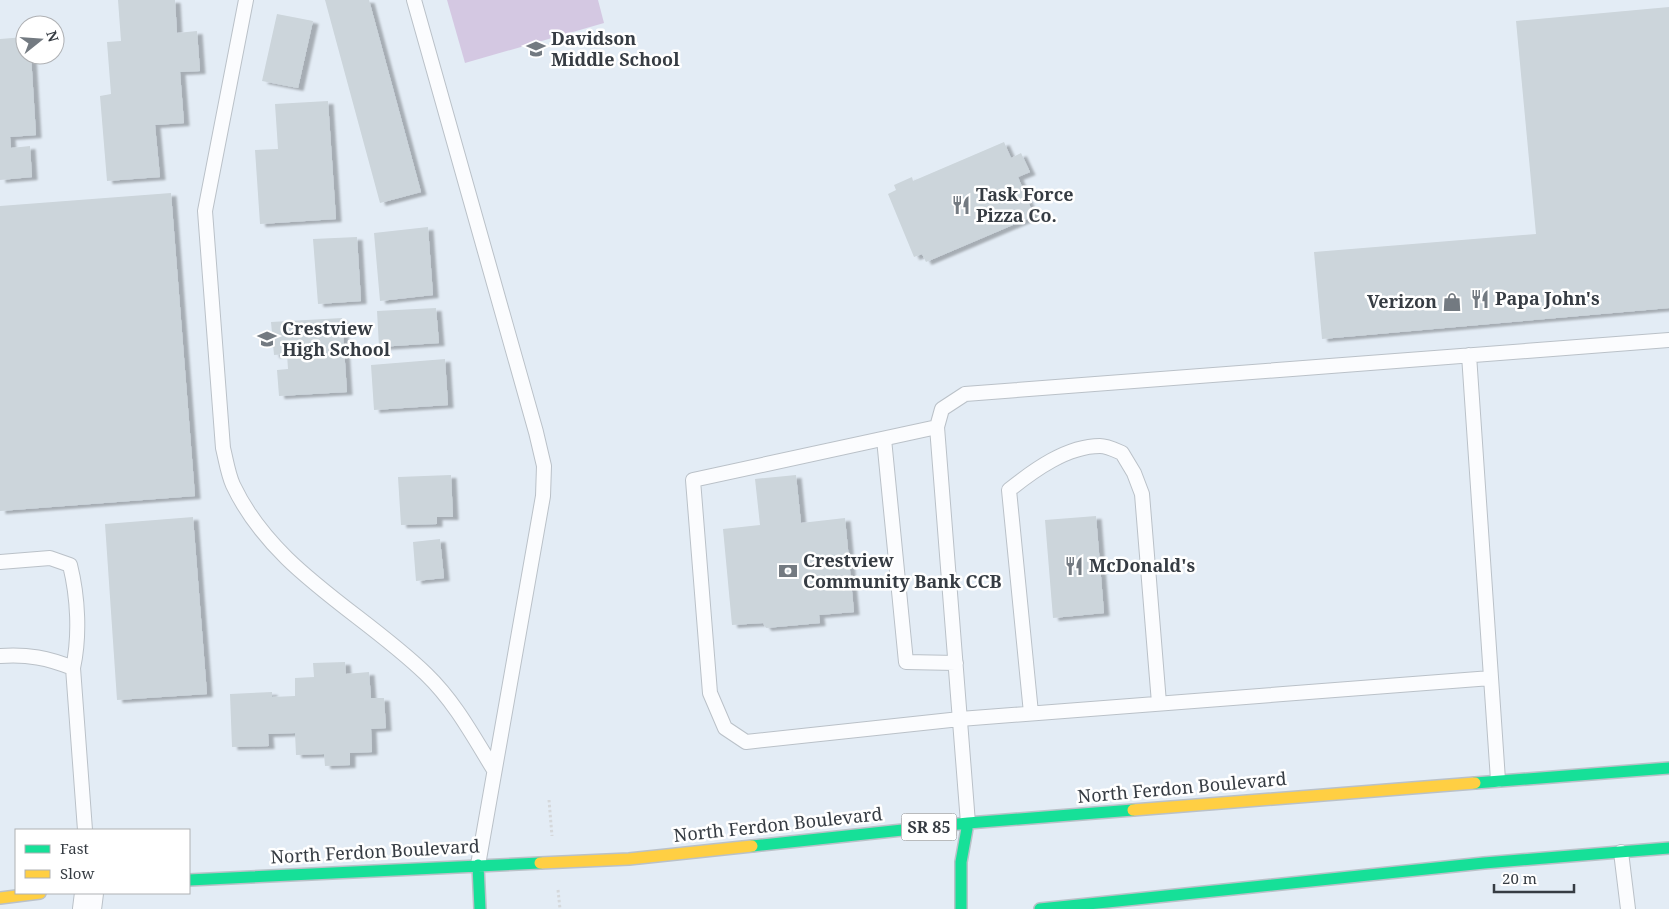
<svg xmlns="http://www.w3.org/2000/svg" width="1669" height="909" font-family="'Noto Serif',serif">
<style>
.green{fill:#d4c8e2}
.building{fill:#ccd5db;filter:url(#shadow)}
.lines{fill:none;stroke-linecap:round;stroke-linejoin:round}
.lane-casing{stroke:#bac1c8;stroke-width:16}
.street-casing{stroke:#bac1c8;stroke-width:30}
.fast-casing{stroke:#bac1c8;stroke-width:14}
.slow-casing{stroke:#bac1c8;stroke-width:14}
.path{stroke:#d5d8db;stroke-width:3;stroke-dasharray:2.5 2.5;stroke-linecap:butt}
.lane{stroke:#fbfcfe;stroke-width:14}
.street{stroke:#fbfcfe;stroke-width:28}
.fast{stroke:#16e098;stroke-width:11}
.slow{stroke:#ffcf43;stroke-width:11}
.labels{text-anchor:middle;stroke-width:5;stroke-linejoin:round;paint-order:stroke}
.shield{fill:#fff;stroke:#72767b;stroke-width:1}
.shield-label{font-size:16px;font-weight:bold;fill:#363c43}
.poi-label{font-size:18px;font-weight:bold;fill:#363c43;stroke:#fff;text-anchor:start}
.street-label{font-size:18px;fill:#363c43;stroke:#fff}
</style>
<defs>
<filter id="shadow"><feDropShadow dx="5.5" dy="3" stdDeviation="1" flood-color="#0004"/></filter>
</defs>
<rect width="100%" height="100%" fill="#e3ecf5"/>
<path class="green" d="M447 0H598L604 23 465 63Z"/>
<path class="building" d="M118 0H175L177 33 197 31 200 71 180 72 184 123 155 125 160 177 107 181 100 96 111 94 107 42 121 41Z
M325 0H369L421 192 380 203Z
M1669 7V308L1322 339 1314 252 1536 234 1516 21Z
M277 14 313 21 298 88 262 81Z
M25 37V55H31L36 135 10 137 11 148 30 146 32 177 0 180V39Z
M328 101 336 219 260 224 255 150 278 149 275 104Z
M1004 142 1011 158 1021 153 1030 172 1018 177 1034 216 926 262 922 254 914 257 888 194 896 190 894 185 912 177 913 181Z
M171 193 195 496 0 511V206Z
M428 227 433 295 380 301 374 233Z
M357 237 361 301 318 304 313 239Z
M436 308 439 343 379 347 377 311Z
M342 318 347 392 279 396 277 370 288 369 287 354 274 355 271 322Z
M445 359 448 405 374 410 371 365Z
M451 475 453 517H437V524L401 525 398 477Z
M796 475 801 523 845 518 854 612 819 615 820 623 766 628 763 623 732 625 723 529 760 525 755 479Z
M1096 516 1104 613 1053 618 1045 520Z
M193 517 207 694 117 700 105 524Z
M440 539 444 578 416 581 413 542Z
M345 662 346 674 369 672 371 698H384L386 728 371 729 372 752 350 753V765L325 766 324 754 296 755 295 733 268 734 269 746 232 747 230 694 272 692V697L295 696V678L314 677 313 663Z"/>
<g class="lines">
<g class="lane-casing">
<path id="lane" d="M246 0 205 211 223 448C226 460 228 474 233 485 273 570 361 611 426 674 455 702 473 736 494 770
M414 0 536 432 544 466 543 496 478 865
M1469 355 1498 780
M937 427 693 480 710 693 725 728 746 742 960 719 1491 678
M884 439 906 662 956 663
M0 562 50 558 70 565C78 597 80 636 73 668L85 830
M0 656C28 654 48 658 73 668
M1031 713 1009 490C1034 470 1067 446 1100 446 1107 446 1115 450 1122 453L1134 473 1142 494 1159 703
M968 823 937 427 942 409 965 394 1669 340
M1621 852 1628 909"/>
</g>
<g class="street-casing">
<path id="street" d="M87 909 89 893"/>
</g>
<g class="fast-casing">
<path id="fast" d="M1475 783 1669 768
M752 846 968 823 1133 810
M478 865 480 909
M189 880 540 863
M961 909V862L968 823
M1040 909 1484 863 1669 848"/>
</g>
<g class="slow-casing">
<path id="slow" d="M1133 810 1475 783
M540 863 629 859 752 846
M0 898 40 893"/>
</g>
<path class="path" d="M549 800 552 836
M558 890 560 909"/>
<use href="#lane" class="lane"/>
<use href="#street" class="street"/>
<use href="#fast" class="fast"/>
<use href="#slow" class="slow"/>
</g>
<defs>
<g id="school-bare" transform="scale(1.5)"><path d="M0-5L7-2L0 1L-7-2ZM-4 1L0 2.5L4 1V4Q0 6-4 4Z" fill="#737a81" stroke="#fff" stroke-width="2.5" paint-order="stroke"/></g>
<g id="restaurant-bare" transform="scale(1.5)"><path d="M-5-6h1v4h1v-4h1v4h1v-4h1v5L-1.5 .5V6h-2V.5L-5-1ZM5-6V6H3V1.5H1.5Q1.5-4 5-6Z" fill="#737a81" stroke="#fff" stroke-width="2.5" paint-order="stroke"/></g>
<g id="shop-bare" transform="scale(1.5)"><path d="M-5-2.5h2.3a2.7 3.5 0 0 1 5.4 0H5L5.5 6h-11ZM-1.5-2.5h3a1.5 2.3 0 0 0-3 0Z" fill="#737a81" stroke="#fff" stroke-width="2.5" paint-order="stroke"/></g>
<g id="bank-bare" transform="scale(1.5)"><path d="M-6-4H6V4H-6ZM0-2.3a2.3 2.3 0 1 0 0 4.6a2.3 2.3 0 1 0 0-4.6Z" fill="#737a81" stroke="#fff" stroke-width="2.5" paint-order="stroke"/></g>
</defs>
<g fill-rule="evenodd">
<use href="#school-bare" x="536" y="49"/>
<use href="#restaurant-bare" x="961" y="205"/>
<use href="#restaurant-bare" x="1480" y="299"/>
<use href="#shop-bare" x="1452" y="302"/>
<use href="#school-bare" x="267" y="339"/>
<use href="#restaurant-bare" x="1074" y="566"/>
<use href="#bank-bare" x="788" y="571"/>
</g>
<g class="labels">
<rect class="shield" x="901.5" y="813.5" width="55" height="27" rx="4"/>
<g class="shield-label">
<text x="929" y="833">SR 85</text>
</g>
<g class="poi-label">
<text x="551" y="45">Davidson<tspan x="551" dy="21">Middle School</tspan></text>
<text x="976" y="201">Task Force<tspan x="976" dy="21">Pizza Co.</tspan></text>
<text x="1495" y="305">Papa John's</text>
<text x="1437" y="308" text-anchor="end">Verizon</text>
<text x="282" y="335">Crestview<tspan x="282" dy="21">High School</tspan></text>
<text x="803" y="567">Crestview<tspan x="803" dy="21">Community Bank CCB</tspan></text>
<text x="1089" y="572">McDonald's</text>
</g>
<g class="street-label">
<text transform="translate(1182 788) rotate(-5)" y="6">North Ferdon Boulevard</text>
<text transform="translate(778 825) rotate(-6)" y="6">North Ferdon Boulevard</text>
<text transform="translate(375 852) rotate(-3)" y="6">North Ferdon Boulevard</text>
</g>
</g>
<rect x="15" y="829" width="175" height="65" fill="#ffffff" stroke="#afb1b4"/>
<rect x="25" y="845" width="25" height="8" fill="#16e098" stroke="#afb1b4"/>
<text x="60" y="854" font-size="15" fill="#363c43">Fast</text>
<rect x="25" y="870" width="25" height="8" fill="#ffcf43" stroke="#afb1b4"/>
<text x="60" y="879" font-size="15" fill="#363c43">Slow</text>
<g transform="translate(40 40) rotate(73)"><circle r="24" fill="#ffffff" stroke="#afb1b4"/>
<path d="M0-4L9 19L0 12L-9 19Z" fill="#737a81"/>
<text y="-8" font-size="14" font-weight="bold" text-anchor="middle" fill="#363c43">N</text>
</g>
<path d="M1494 884v8h80v-8" fill="none" stroke="#363c43" stroke-width="2.5"/>
<text x="1502" y="884" font-size="15" fill="#363c43" stroke="#ffffff" stroke-width="4" paint-order="stroke">20 m</text>
</svg>
